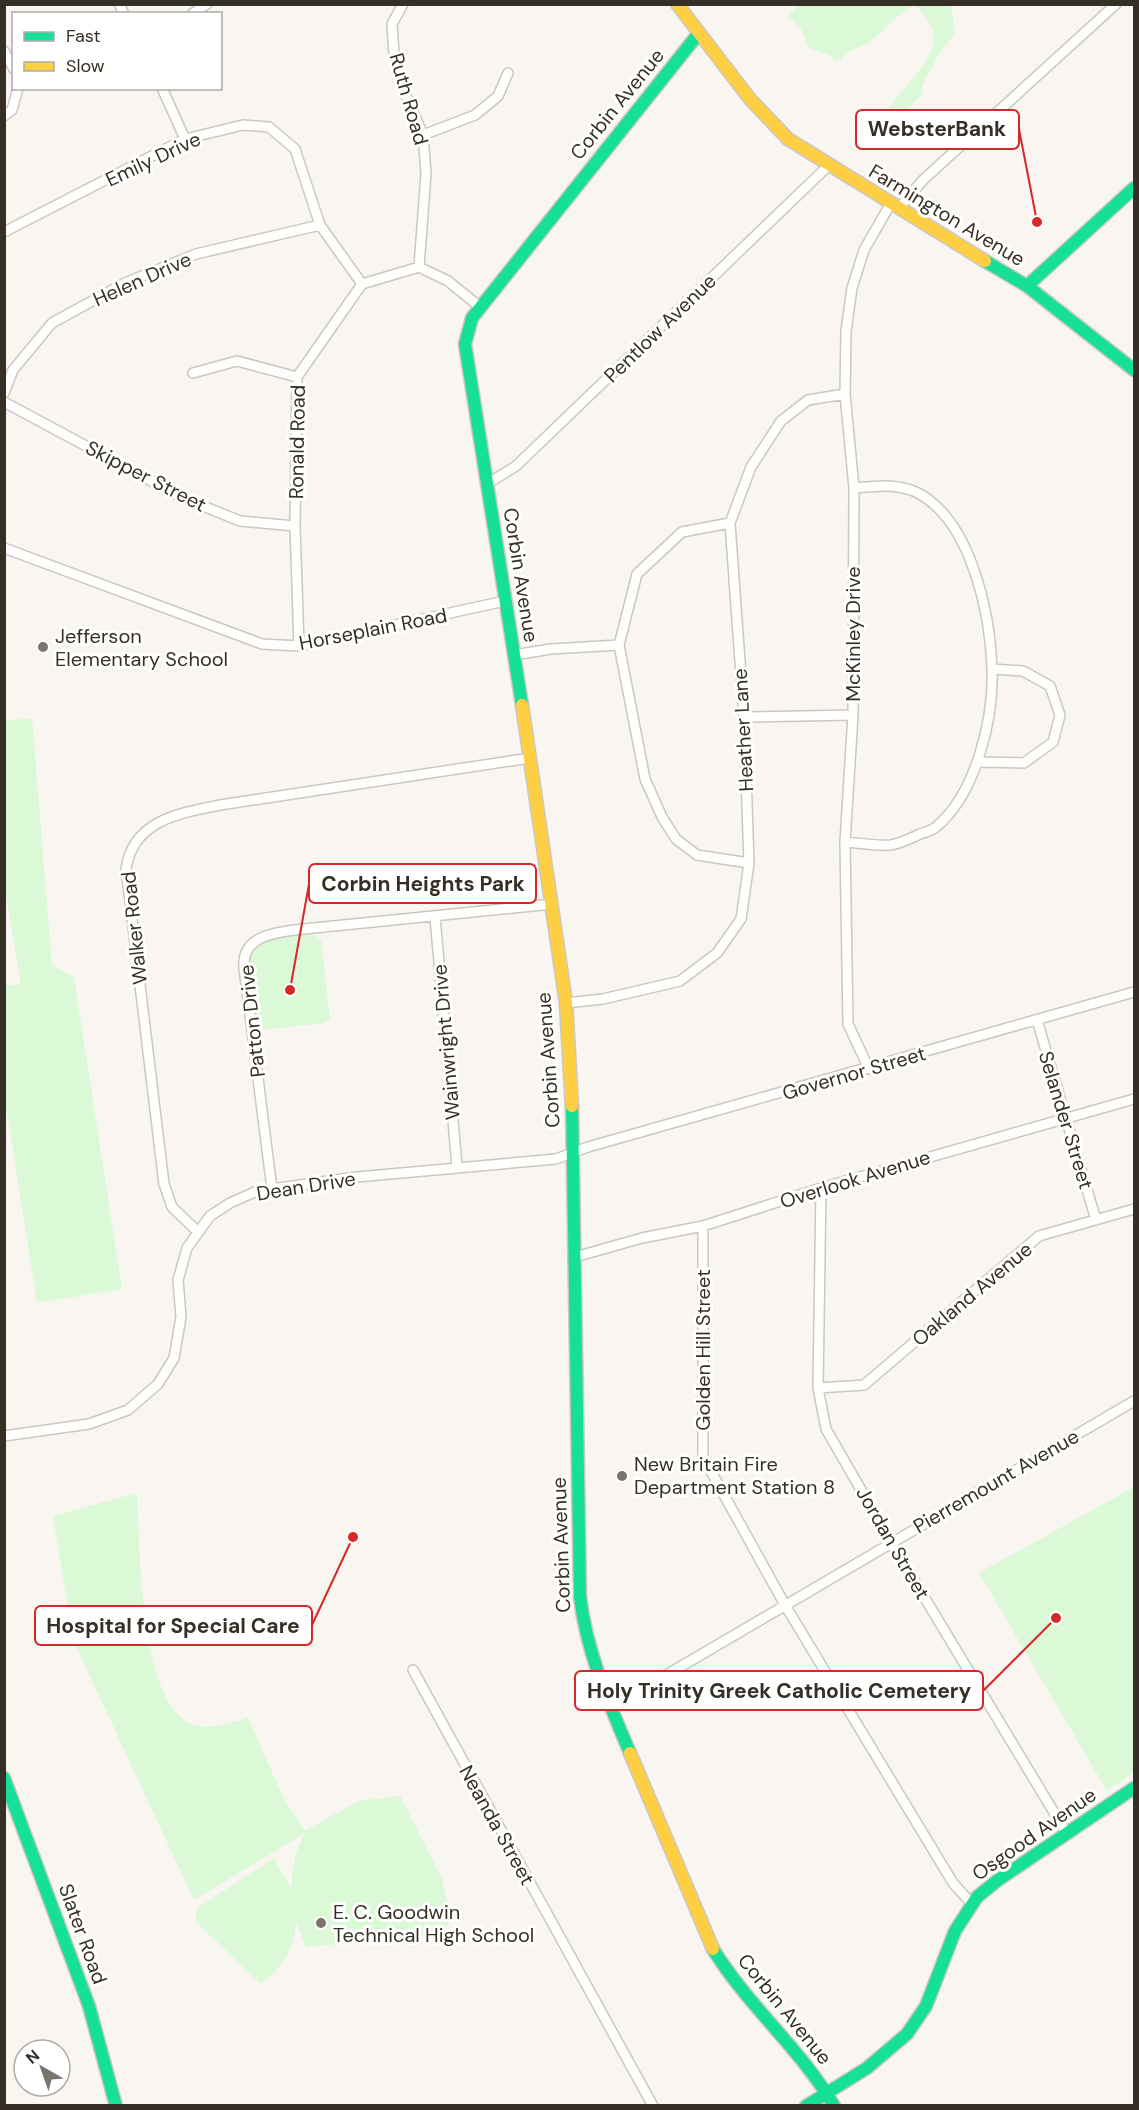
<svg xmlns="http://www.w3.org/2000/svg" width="1139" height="2110" font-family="'DM Sans',sans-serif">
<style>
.green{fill:#dbf8d7}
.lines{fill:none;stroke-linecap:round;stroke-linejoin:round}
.street-casing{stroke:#ccc7c0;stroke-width:12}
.fast-casing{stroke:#ccc7c0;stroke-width:15}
.slow-casing{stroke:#ccc7c0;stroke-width:15}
.street{stroke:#fefefd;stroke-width:9}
.fast{stroke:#16e098;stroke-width:12}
.slow{stroke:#ffcf43;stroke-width:12}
.poi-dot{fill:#7a746c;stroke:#fff;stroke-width:2}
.labels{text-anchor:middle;stroke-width:6;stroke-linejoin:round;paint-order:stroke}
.street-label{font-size:20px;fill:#362f25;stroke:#fff}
.poi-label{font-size:20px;fill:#362f25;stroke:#fff;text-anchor:start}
.leader{fill:none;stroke:#d62828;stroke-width:2}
.callout-dot{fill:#d62828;stroke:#fff;stroke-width:2}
.callout{fill:#fff;stroke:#d62828;stroke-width:2}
.callout-label{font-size:21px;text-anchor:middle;font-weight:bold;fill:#362f25}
</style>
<rect width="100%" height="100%" fill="#f9f5f0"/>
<path class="green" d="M797 5H951L955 33 939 54 923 84 921 96 900 116 886 137 877 136C875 102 956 57 928 22 923 15 922 9 913 6 895 16 887 28 872 40 861 49 849 47 840 60L835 61 829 55 809 48 801 29 789 16Z
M32 718 52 965 74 977 122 1289 37 1303 5 1100V986L21 984 5 889V721Z
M313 934 321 940 330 1019 324 1023 261 1030 256 1023 249 965 252 950 267 939Z
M1134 1487V1772L1107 1791 979 1573Z
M137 1493C140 1543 138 1706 194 1725 210 1730 233 1722 248 1718L283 1797 305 1831 358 1801 400 1796 442 1879 451 1919 444 1931 390 1944 371 1941 306 1947 296 1922C294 1950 283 1967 261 1984L195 1921 197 1908 274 1858 291 1889C293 1868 294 1851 305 1833L194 1900 73 1640 53 1516Z"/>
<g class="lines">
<g class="street-casing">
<path id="street" d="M119 4 124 14
M403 4 392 24 394 55 403 89 423 135 426 174 419 267
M192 14 207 4
M4 51 14 69
M162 88 185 139
M4 116 12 110 18 88
M423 135 475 115 498 96 508 73
M899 208 923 180 1116 4
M4 232 185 139 243 125 269 127 295 149 320 225 362 284
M193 373 237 361 297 377
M4 393 13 370 52 323 125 283 196 254 320 225
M4 402 183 498 240 521 295 526
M487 484 516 466 828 166
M730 523 682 532 637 574 619 645 645 779 662 817 676 839 697 855 749 863
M4 548 262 644 299 646 505 601
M299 646 295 526 297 377 362 284 419 267 448 281 480 307
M514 655 551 649 619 645
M744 717 853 715
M978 762 1024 763 1053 742 1060 715 1050 686 1023 671 992 669
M845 842C859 843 875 846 890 845 900 844 911 838 920 834 925 832 932 831 936 827 976 794 994 718 992 669 990 613 971 519 916 492 896 483 875 486 854 488
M435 917 457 1166
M566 1003 603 999 680 981 717 953 741 919 749 863 744 717 730 523 751 467 781 421 808 400 845 394
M1037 1020 1096 1220
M869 1069 848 1024 845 842 853 715 854 488 845 394 846 331 852 288 864 250 891 203
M821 1188 818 1388 826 1429 891 1542 1067 1834
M272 1189 244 968C241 934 279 932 304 929L553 904
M703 1226V1457L785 1605 953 1883 971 1903
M197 1231 172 1207 164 1184 126 869C133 820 180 813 220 805L530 758
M575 1257 642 1238 703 1226 821 1188 1134 1099
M818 1388 864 1385 1039 1236 1134 1209
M4 1436 89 1424 128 1410 158 1384 174 1358 181 1317 178 1280 187 1248 210 1216 230 1203 257 1191 357 1177 556 1159 588 1147 1134 992
M413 1670 653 2106
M610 1708 1134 1401"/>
</g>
<g class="fast-casing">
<path id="fast" d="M985 261 1027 286 1134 370
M1027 286 1134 188
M522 705 465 344 472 318 699 33
M572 1106 580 1597C587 1653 608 1701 630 1753
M4 1778 89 2006 116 2106
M713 1949C748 2006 800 2048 834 2106
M806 2106 867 2068 907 2034 926 2006 955 1931 977 1897 998 1880 1134 1788"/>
</g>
<g class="slow-casing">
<path id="slow" d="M677 4 750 99 788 139 985 261
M522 705 566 1003 572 1106
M630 1753 713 1949"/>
</g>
<use href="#street" class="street"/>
<use href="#fast" class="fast"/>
<use href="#slow" class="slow"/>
</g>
<g class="poi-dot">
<circle cx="43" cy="647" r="6"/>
<circle cx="622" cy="1476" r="6"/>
<circle cx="321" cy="1923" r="6"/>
</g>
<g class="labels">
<g class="street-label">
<text transform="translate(409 99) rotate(74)" y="7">Ruth Road</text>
<text transform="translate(617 104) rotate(-51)" y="7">Corbin Avenue</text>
<text transform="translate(153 159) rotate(-25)" y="7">Emily Drive</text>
<text transform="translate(947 215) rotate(31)" y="7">Farmington Avenue</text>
<text transform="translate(142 279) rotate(-24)" y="7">Helen Drive</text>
<text transform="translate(660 328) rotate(-44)" y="7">Pentlow Avenue</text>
<text transform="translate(297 442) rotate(-89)" y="7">Ronald Road</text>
<text transform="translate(146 476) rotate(27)" y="7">Skipper Street</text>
<text transform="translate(521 575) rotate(81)" y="7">Corbin Avenue</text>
<text transform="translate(373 629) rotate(-11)" y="7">Horseplain Road</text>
<text transform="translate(853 634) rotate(-90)" y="7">McKinley Drive</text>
<text transform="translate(743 730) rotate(-93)" y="7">Heather Lane</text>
<text transform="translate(134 928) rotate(-96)" y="7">Walker Road</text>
<text transform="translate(252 1021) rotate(-96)" y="7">Patton Drive</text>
<text transform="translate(446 1042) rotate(-95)" y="7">Wainwright Drive</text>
<text transform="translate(548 1060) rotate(-94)" y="7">Corbin Avenue</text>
<text transform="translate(854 1073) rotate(-16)" y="7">Governor Street</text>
<text transform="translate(1066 1120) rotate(73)" y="7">Selander Street</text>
<text transform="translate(855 1179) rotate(-17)" y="7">Overlook Avenue</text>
<text transform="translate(306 1186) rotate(-9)" y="7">Dean Drive</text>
<text transform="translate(972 1294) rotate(-40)" y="7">Oakland Avenue</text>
<text transform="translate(703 1350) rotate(-90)" y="7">Golden Hill Street</text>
<text transform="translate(996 1481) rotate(-30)" y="7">Pierremount Avenue</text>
<text transform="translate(893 1543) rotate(60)" y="7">Jordan Street</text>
<text transform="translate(561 1545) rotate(-92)" y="7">Corbin Avenue</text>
<text transform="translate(497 1825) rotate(61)" y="7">Neanda Street</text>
<text transform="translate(1034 1834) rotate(-35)" y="7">Osgood Avenue</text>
<text transform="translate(83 1934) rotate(70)" y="7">Slater Road</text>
<text transform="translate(785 2009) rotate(51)" y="7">Corbin Avenue</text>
</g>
<g class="poi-label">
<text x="55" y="643">Jefferson<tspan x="55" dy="23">Elementary School</tspan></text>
<text x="634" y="1471">New Britain Fire<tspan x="634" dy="23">Department Station 8</tspan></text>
<text x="333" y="1919">E. C. Goodwin<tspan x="333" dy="23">Technical High School</tspan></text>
</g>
</g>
<path class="leader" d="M1037 222L1019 129M290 990L309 884M353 1537L312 1625M1056 1618L983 1691"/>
<g class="callout-dot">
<circle cx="1037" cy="222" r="6"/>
<circle cx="290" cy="990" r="6"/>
<circle cx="353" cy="1537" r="6"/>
<circle cx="1056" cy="1618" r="6"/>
</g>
<g class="callout">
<rect x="856" y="110" width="163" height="39" rx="6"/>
<rect x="309" y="864" width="227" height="39" rx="6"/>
<rect x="35" y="1606" width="277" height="39" rx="6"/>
<rect x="575" y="1671" width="408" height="39" rx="6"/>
</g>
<g class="callout-label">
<text x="937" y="136">WebsterBank</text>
<text x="423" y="891">Corbin Heights Park</text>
<text x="173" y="1633">Hospital for Special Care</text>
<text x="779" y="1698">Holy Trinity Greek Catholic Cemetery</text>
</g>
<rect width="1139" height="2110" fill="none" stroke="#362f25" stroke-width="12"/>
<rect x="12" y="12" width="210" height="78" fill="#ffffff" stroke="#afaca8" stroke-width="1.5"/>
<rect x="24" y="32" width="30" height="9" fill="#16e098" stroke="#afaca8" stroke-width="1.5"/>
<text x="66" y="42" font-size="18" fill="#362f25">Fast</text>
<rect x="24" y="62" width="30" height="9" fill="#ffcf43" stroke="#afaca8" stroke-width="1.5"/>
<text x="66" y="72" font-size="18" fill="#362f25">Slow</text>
<g transform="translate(42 2068) rotate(320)"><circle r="28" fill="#ffffff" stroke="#afaca8" stroke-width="1.5"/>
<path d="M0-4.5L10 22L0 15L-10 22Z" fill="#7a746c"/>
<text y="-9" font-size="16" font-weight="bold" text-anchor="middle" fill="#362f25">N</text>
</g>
</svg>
